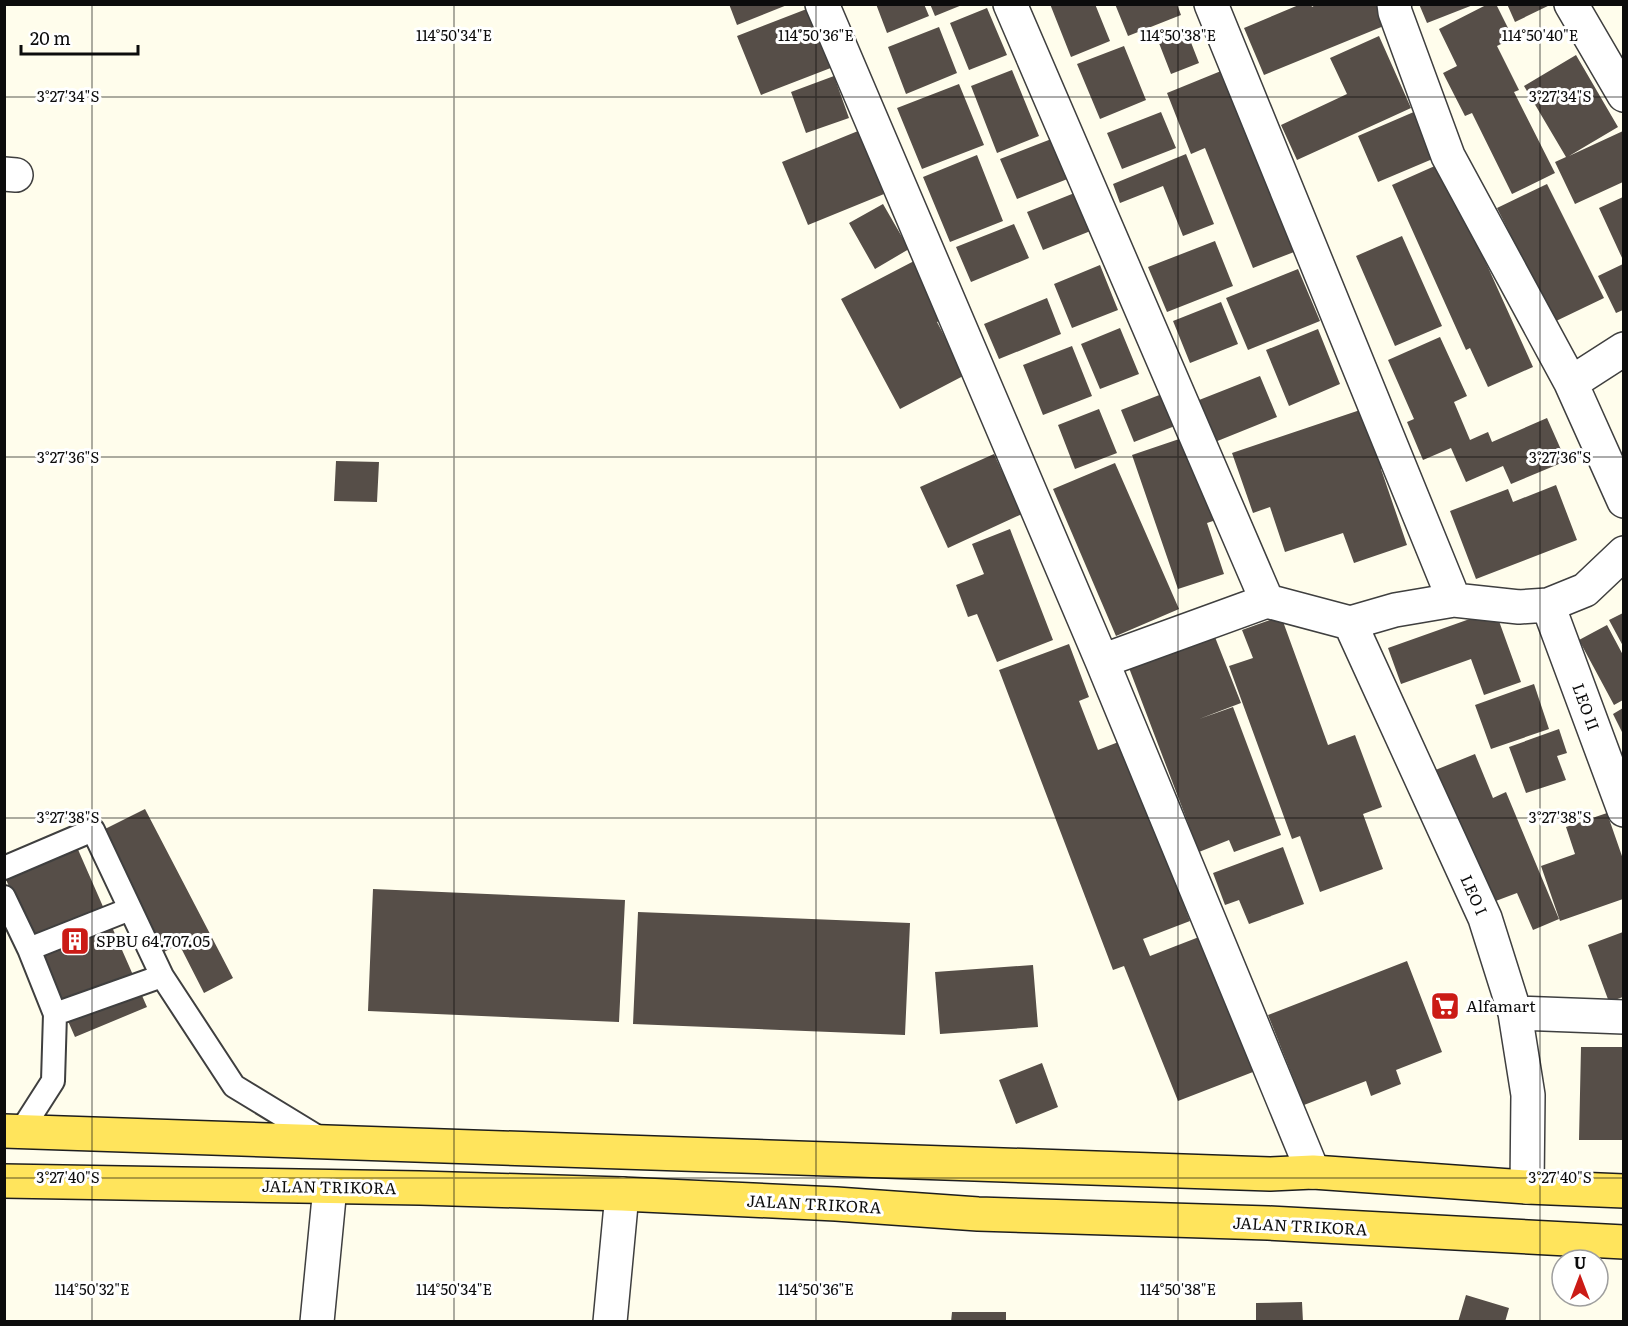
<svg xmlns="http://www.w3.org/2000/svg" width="1628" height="1326" font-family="Literata,serif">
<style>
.building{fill:#564e48}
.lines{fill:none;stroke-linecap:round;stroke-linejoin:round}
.service-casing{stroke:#3f3f3f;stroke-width:26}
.minor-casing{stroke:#3f3f3f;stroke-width:36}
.primary-casing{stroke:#1d1d1d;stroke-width:36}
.service{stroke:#fff;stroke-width:22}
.minor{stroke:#fff;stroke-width:33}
.primary{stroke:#ffe45c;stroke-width:33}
.ticks{fill:none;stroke:#0c0c0c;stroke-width:1.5;stroke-opacity:0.45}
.labels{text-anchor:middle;stroke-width:6;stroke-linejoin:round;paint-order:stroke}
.street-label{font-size:16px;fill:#0c0c0c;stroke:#fff}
.poi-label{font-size:16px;fill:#0c0c0c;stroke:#fff;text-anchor:start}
.ticks-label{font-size:15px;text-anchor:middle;fill:#0c0c0c;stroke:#fff;stroke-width:6;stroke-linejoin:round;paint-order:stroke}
</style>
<rect width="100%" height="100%" fill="#fffdec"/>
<path class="building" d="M729 4H787V5L737 25Z
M876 4H924L929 16 887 33Z
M930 4H962V5L935 16Z
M1050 4H1095L1110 41 1071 57Z
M1115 4H1177L1181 15 1128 36Z
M1301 4H1311L1312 7 1317 4H1389L1396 21 1264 75 1244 28Z
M1419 4H1473V5L1427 23Z
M1488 4H1496L1513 38 1497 46 1519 90 1514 92 1555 173 1512 194 1472 113 1465 116 1443 73 1457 66 1439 29Z
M1507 4H1552L1515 22Z
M817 5 841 64 761 95 737 36Z
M987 8 1007 55 969 70 950 23Z
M939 27 957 73 906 94 888 47Z
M1185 27 1199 63 1171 74 1157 38Z
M1379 36 1411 108 1297 160 1281 125 1347 94 1330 58Z
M1124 46 1146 100 1100 119 1077 64Z
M1576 55 1618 127 1569 156 1623 131V182L1575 204 1555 162 1566 157 1524 86Z
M1012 70 1039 136 997 153 971 86Z
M1221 71 1294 252 1253 268 1205 148 1191 154 1167 93Z
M834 76 849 118 806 133 791 92Z
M959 84 984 145 922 169 897 108Z
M1423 108 1442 155 1378 182 1358 136Z
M1161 112 1176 148 1122 169 1107 133Z
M858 131 884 194 808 225 782 162Z
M1059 136 1075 176 1017 199 1000 159Z
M1186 154 1214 224 1183 236 1163 186 1120 203 1113 184Z
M977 155 1003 221 950 242 923 177Z
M1437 165 1455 205 1459 203 1533 367 1488 387 1470 348 1466 350 1392 185Z
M1547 184 1604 298 1554 322 1497 208Z
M1082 190 1098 228 1043 250 1027 212Z
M1623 197V260L1599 208Z
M883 204 909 249 875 269 849 223Z
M1014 224 1029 258 971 282 956 247Z
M1402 236 1442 326 1395 346 1356 256Z
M1215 241 1233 286 1167 312 1148 267Z
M914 261 944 319 937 322 965 375 900 409 841 299Z
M1623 264V310L1616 313 1598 276Z
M1100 265 1118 310 1072 328 1054 284Z
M1298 269 1320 321 1248 350 1226 298Z
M1047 298 1061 334 999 359 984 324Z
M1221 302 1238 344 1190 363 1173 321Z
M1120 328 1139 374 1100 389 1081 344Z
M1318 329 1340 384 1289 406 1266 350Z
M1440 337 1467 396 1454 402 1470 440 1488 432 1492 442 1547 418 1566 461 1511 484 1503 466 1466 482 1451 448 1423 460 1407 422 1414 419 1388 360Z
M1072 346 1092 396 1043 415 1023 365Z
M1260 376 1277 417 1210 444 1194 402Z
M1167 392 1180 424 1134 442 1121 410Z
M1372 406 1392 466 1381 469 1407 545 1354 563 1343 533 1285 552 1270 507 1253 513 1232 453Z
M1099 409 1117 453 1075 469 1058 425Z
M1191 435 1219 519 1207 523 1224 574 1178 589 1132 455Z
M994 454 1022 514 948 548 920 487Z
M336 461 379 462 377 502 334 501Z
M1115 463 1179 609 1116 636 1053 489Z
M1556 485 1577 540 1476 579 1450 511 1508 489 1513 502Z
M1010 529 1053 640 997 662 977 614 968 617 956 585 984 574 972 544Z
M1495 610 1521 682 1484 695 1471 659 1401 684 1388 648Z
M1623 613V646L1609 620Z
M1281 616 1328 745 1355 735 1382 807 1363 814 1383 869 1320 892 1300 836 1292 839 1229 666 1253 658 1242 630Z
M1607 625 1623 655V700L1614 705 1579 640Z
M1211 627 1241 703 1199 719 1233 707 1281 835 1234 852 1229 840 1199 852 1126 660Z
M1069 644 1089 697 1079 701 1098 750 1121 741 1190 921 1143 939 1150 956 1199 937 1253 1072 1178 1101 1124 966 1113 970 999 670Z
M1534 684 1549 729 1491 749 1475 705Z
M1623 708V734L1613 714Z
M1559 729 1567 753 1557 756 1566 780 1526 793 1509 747Z
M1475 754 1493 798 1506 792 1559 919 1533 930 1517 893 1493 902 1428 773Z
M145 809 233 978 204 993 179 944 164 952 101 831Z
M1607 813 1623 859V899L1560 921 1541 866 1575 854 1566 827Z
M69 829 147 1007 75 1037 4 875Z
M1283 847 1304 904 1249 924 1239 900 1225 905 1213 873Z
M373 889 625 900 619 1022 368 1011Z
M638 912 910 923 905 1035 633 1024Z
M1623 932V997L1609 1002 1588 945Z
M1407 961 1442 1052 1396 1070 1401 1084 1371 1096 1366 1081 1304 1105 1268 1015Z
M1033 965 1038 1027 940 1034 935 972Z
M1581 1047H1623V1140H1579Z
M1042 1063 1058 1107 1016 1124 999 1080Z
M1466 1295 1509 1308 1505 1322H1458Z
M1302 1302 1303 1322H1256V1303Z
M952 1312H1006V1322H951Z"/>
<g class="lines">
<g class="service-casing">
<path id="service" d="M4 868 93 830 162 976 234 1086 321 1139
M4 897 29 949 55 1014 53 1081 21 1131
M29 949 130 909
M55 1014 162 976"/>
</g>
<g class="minor-casing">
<path id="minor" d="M822 4 1102 661 1313 1172
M1010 4 1267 601
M1211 4 1454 600
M1394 4 1395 12 1448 156 1571 383 1624 501
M1571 4 1624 95
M4 174 16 175
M1571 383 1624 349
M1548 605 1624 810
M1350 623 1485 918 1515 1013 1528 1095 1527 1187
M1102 661 1267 601 1350 623 1395 610 1454 600 1519 607 1548 605 1585 590 1624 553
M1515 1013 1624 1017
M317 1322 330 1187
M610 1322 622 1194"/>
</g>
<g class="primary-casing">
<path id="primary" d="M4 1131 1270 1174 1313 1172 1527 1187 1624 1191
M4 1181 420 1188 622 1194 836 1204 978 1214 1268 1223 1624 1242"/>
</g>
<use href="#service" class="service"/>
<use href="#minor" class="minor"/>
<use href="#primary" class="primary"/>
</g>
<path class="ticks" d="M92 4V1322M454 4V1322M816 4V1322M1178 4V1322M1540 4V1322M4 97H1624M4 457H1624M4 818H1624M4 1178H1624"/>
<defs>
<g id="building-square" transform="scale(1.5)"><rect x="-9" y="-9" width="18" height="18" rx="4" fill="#cb1b16" stroke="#fff"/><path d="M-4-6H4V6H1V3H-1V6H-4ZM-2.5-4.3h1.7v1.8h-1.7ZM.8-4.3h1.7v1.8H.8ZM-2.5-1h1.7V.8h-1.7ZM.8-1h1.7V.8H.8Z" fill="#fff"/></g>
<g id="supermarket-square" transform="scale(1.5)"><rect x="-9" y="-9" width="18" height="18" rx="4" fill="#cb1b16" stroke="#fff"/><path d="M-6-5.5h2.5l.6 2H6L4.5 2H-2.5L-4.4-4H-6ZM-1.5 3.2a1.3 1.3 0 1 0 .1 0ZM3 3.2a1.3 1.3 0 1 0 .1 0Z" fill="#fff"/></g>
</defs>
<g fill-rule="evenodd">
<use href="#building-square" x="75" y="941"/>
<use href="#supermarket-square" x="1445" y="1006"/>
</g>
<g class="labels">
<g class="street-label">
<text transform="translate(1586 707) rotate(70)" y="6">LEO II</text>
<text transform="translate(1474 895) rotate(66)" y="6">LEO I</text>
<text transform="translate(329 1187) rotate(1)" y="6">JALAN TRIKORA</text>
<text transform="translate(814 1204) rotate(3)" y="6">JALAN TRIKORA</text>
<text transform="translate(1300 1226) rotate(3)" y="6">JALAN TRIKORA</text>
</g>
<g class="poi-label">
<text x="96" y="947">SPBU 64.707.05</text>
<text x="1466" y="1012">Alfamart</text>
</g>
</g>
<g class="ticks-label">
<text x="454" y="41">114°50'34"E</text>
<text x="816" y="41">114°50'36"E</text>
<text x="1178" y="41">114°50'38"E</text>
<text x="1540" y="41">114°50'40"E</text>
<text x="68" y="102">3°27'34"S</text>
<text x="1560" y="102">3°27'34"S</text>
<text x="68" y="463">3°27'36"S</text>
<text x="1560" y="463">3°27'36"S</text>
<text x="68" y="823">3°27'38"S</text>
<text x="1560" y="823">3°27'38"S</text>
<text x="68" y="1183">3°27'40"S</text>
<text x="1560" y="1183">3°27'40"S</text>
<text x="92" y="1295">114°50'32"E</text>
<text x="454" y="1295">114°50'34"E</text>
<text x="816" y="1295">114°50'36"E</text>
<text x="1178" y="1295">114°50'38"E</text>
</g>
<rect width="1628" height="1326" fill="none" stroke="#0c0c0c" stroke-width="12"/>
<g transform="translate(1580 1278)"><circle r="28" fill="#ffffff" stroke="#9e9e9e" stroke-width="1.5"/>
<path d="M0-4.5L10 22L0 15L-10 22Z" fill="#cb1b16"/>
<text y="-9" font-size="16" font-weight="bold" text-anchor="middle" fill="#0c0c0c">U</text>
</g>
<path d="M21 45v9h117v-9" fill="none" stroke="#0c0c0c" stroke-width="3"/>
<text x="30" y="45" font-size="18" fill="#0c0c0c" stroke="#ffffff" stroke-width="4.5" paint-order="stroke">20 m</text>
</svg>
